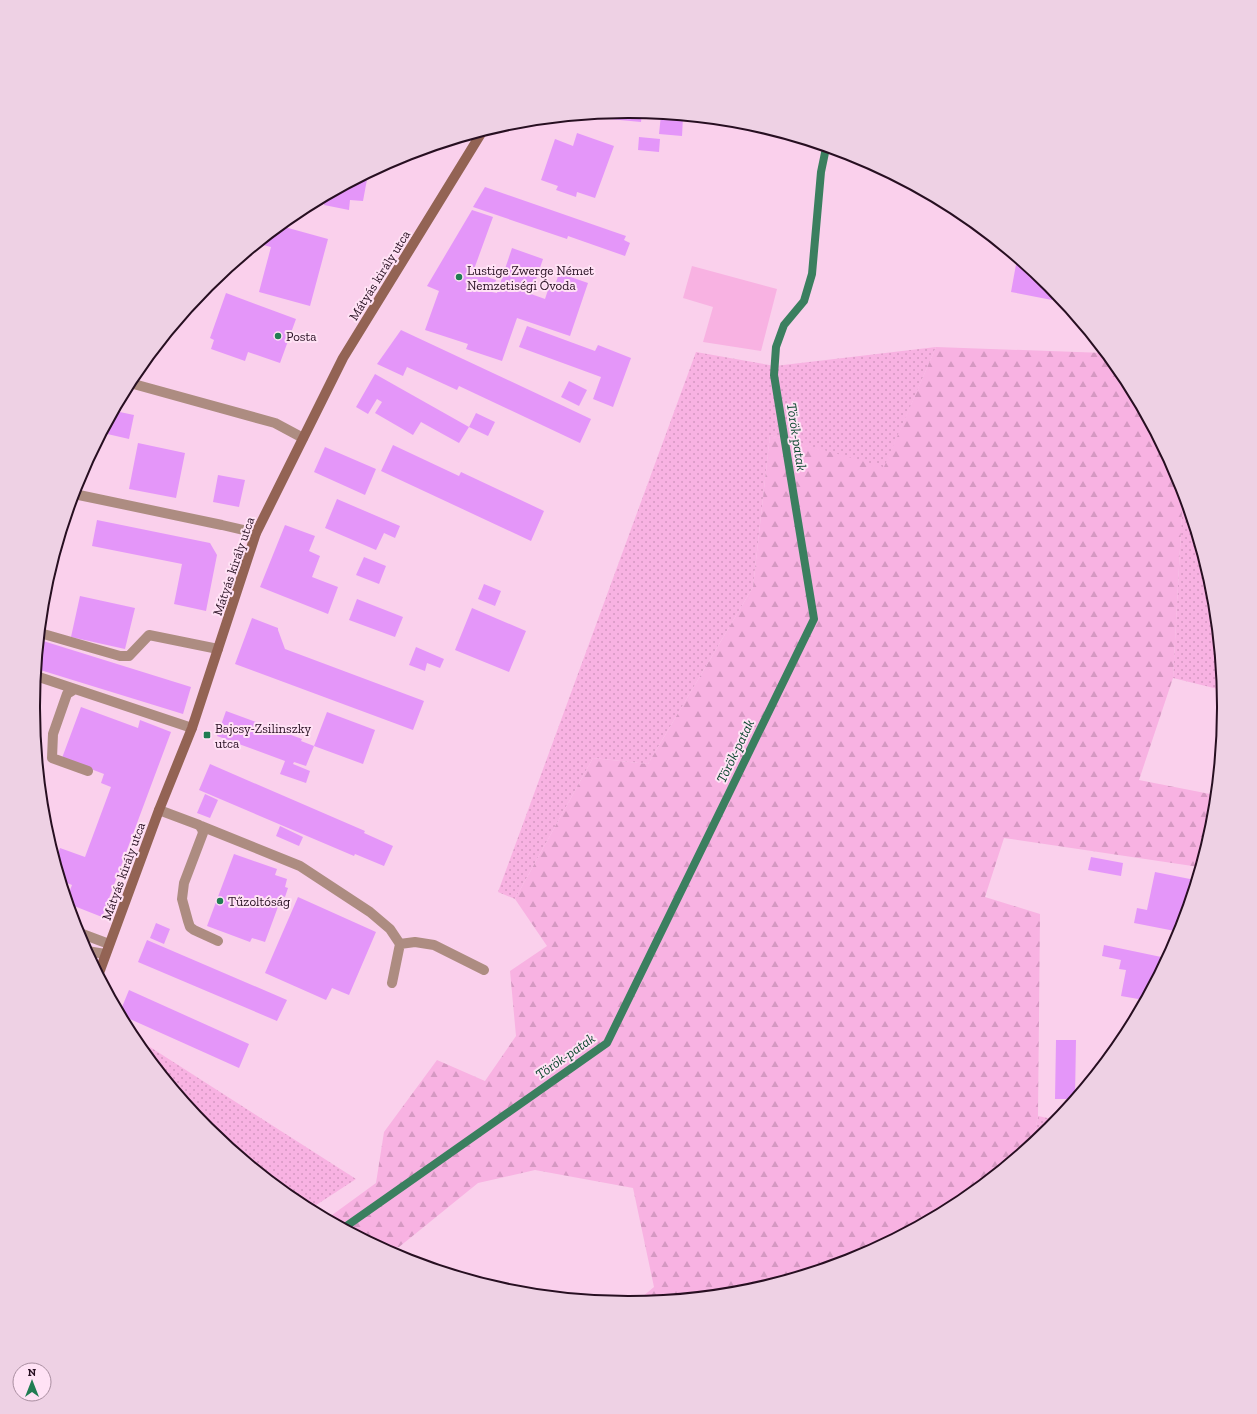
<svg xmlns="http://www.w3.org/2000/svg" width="1257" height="1414" font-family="'Zilla Slab',serif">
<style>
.grass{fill:url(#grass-dots)}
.forest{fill:url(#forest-firs)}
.park{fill:#f8b2e2}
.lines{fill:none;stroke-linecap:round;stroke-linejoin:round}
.stream{stroke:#3b7f5f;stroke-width:8}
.building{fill:#e496f9}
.lane{stroke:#ad8c81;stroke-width:10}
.street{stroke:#ad8c81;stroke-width:10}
.secondary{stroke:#936354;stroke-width:10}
.poi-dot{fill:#217d53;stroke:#ffe2f5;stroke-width:1.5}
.labels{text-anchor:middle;stroke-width:4;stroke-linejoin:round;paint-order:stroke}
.poi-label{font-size:13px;fill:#270f21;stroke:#ffe2f5;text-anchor:start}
.street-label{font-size:13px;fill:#270f21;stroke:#ffe2f5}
.water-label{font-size:14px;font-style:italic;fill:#0c482e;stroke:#ffe2f5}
.rim{fill:none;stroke:#270f21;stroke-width:2}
</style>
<defs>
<pattern id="grass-dots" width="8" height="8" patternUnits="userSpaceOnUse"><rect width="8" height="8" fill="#f8b2e2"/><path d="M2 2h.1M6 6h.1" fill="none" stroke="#d598c2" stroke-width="1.8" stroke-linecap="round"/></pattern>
<pattern id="forest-firs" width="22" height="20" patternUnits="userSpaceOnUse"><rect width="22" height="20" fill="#f8b2e2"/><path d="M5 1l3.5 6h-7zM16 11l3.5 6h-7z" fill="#d598c2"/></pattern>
</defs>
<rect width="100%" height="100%" fill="#fad0ec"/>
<path class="grass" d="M936 347 884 468 770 435 753 587 648 764 593 758 515 899 498 892 696 352 775 366Z
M1183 493 1213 591 1222 690 1173 678Z
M150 1047 356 1179 310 1209 297 1202 207 1128 177 1091 180 1086 164 1075 147 1054Z
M1038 1116 1057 1120 1049 1128 1033 1142Z"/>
<path class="forest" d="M936 347 1105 353 1124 376 1179 479 1183 493 1173 678 1139 780 1215 795 1213 823 1199 867 1004 838 985 897 1040 914 1038 1116 1033 1142 959 1202 856 1257 744 1291 636 1302 654 1287 633 1188 535 1170 478 1183 399 1247 387 1250 328 1218 376 1183 384 1132 437 1060 485 1081 516 1036 510 971 547 946 515 899 593 758 648 764 753 587 770 435 884 467Z"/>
<path class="park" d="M692 266 777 289 761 351 703 342 713 307 683 298Z"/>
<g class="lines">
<path class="stream" d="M345 1227 607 1043 814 619 774 375 776 347 784 325 804 301 812 274 821 172 826 148"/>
</g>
<path class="building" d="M629 112 642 113 641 122 588 117V115Z
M661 115 683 117 682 136 659 134Z
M740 123H745L763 129 740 128Z
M577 133 614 146 595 198 577 192 576 197 556 190 558 186 541 180 555 139 573 146Z
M639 137 660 139 659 152 638 150Z
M368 174 363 201 350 200 349 210 324 205 326 197Z
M485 187 626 236 624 240 630 243 625 256 568 236 567 239 473 207Z
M472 210 493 217 473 272 496 280 492 292 497 293 512 248 543 259 531 294 545 299 549 287 554 289 559 273 588 283 570 336 517 318 502 361 466 349 468 344 425 330 439 291 427 286Z
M281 226 328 239 310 306 259 292 271 247 259 244Z
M1017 259 1050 286 1054 291 1052 300 1011 292Z
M226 293 296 319 280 363 248 352 245 361 211 349 214 340 210 338Z
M527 326 595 351 598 345 631 358 613 407 593 399 601 377 519 347Z
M401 330 591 419 580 443 459 386 457 390 407 367 403 376 377 364Z
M375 374 469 427 476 413 495 422 488 436 469 427 459 443 421 422 413 435 375 413 382 402 377 399 368 414 356 407Z
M569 381 587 390 579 406 561 397Z
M115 411 134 415 129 439 103 433Z
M138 443 185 453 176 498 129 489Z
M393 445 459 476 461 472 544 511 531 541 381 471Z
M325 447 376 469 365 495 314 472Z
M218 475 245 480 239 507 213 502Z
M337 499 400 526 395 538 384 533 376 550 325 528Z
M97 520 210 543 217 555 206 611 174 604 182 564 92 546Z
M285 525 315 536 309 551 320 556 312 577 338 587 328 614 260 587Z
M364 557 386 566 379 584 356 575Z
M484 584 501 591 495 606 478 599Z
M80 596 135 608 125 649 71 637Z
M357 599 403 617 395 637 349 620Z
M472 608 526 631 509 672 455 650Z
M252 618 278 628V630L285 649 424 701 413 730 235 664Z
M40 640 191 687 183 714 37 669Z
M416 647 444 659 440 668 427 663 425 671 409 665Z
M81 707 138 728 140 720 171 732 102 917 69 904 67 898 72 885 62 881 56 860 60 848 85 857 111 787 101 783 104 774 62 758Z
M226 711 302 739 301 741 314 746 306 766 294 762 293 764 310 771 306 783 280 774 285 761 217 736Z
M327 712 375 730 363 764 314 746Z
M210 764 365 831 364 833 393 846 384 866 355 854 354 856 199 790Z
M205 794 218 800 210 818 197 813Z
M280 826 303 837 299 846 276 836Z
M234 854 277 869 275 875 287 879 285 887 288 888 285 897 282 896 265 942 252 938 250 942 207 926Z
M1091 857 1123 863 1121 876 1088 870Z
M1155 872 1195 880 1180 932 1134 923 1137 908 1147 910Z
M298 897 376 932 349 995 332 988 326 1000 265 973Z
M156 923 170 929 164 944 150 938Z
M147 940 287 1000 277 1021 138 962Z
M1104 945 1166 958 1144 1000 1121 996 1126 970 1119 969 1121 960 1102 956Z
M129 990 249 1044 239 1068 121 1015 120 1012Z
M1056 1040H1076L1075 1097 1074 1099H1055Z"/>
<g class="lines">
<path class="lane" d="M130 383 275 423 303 438
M40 633 120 656H129L149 635 218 649
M36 676 192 728
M75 689 67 694 53 734 52 758 88 771
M159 810 199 825 202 829 203 833 184 883 182 899 188 921 190 927 194 930 218 941
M201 826 300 866 370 912 390 929 400 944 392 983
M77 932 109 944
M400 944 415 942 434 945 484 970
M87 951 105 954"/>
<path class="street" d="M74 494 222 525 256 533"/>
<path class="secondary" d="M99 973 159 810 192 728 256 533 343 358 482 132"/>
</g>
<g class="poi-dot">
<circle cx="459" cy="277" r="4"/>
<circle cx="278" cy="336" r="4"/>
<rect x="203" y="731" width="8" height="8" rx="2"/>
<circle cx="220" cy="901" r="4"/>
</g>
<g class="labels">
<g class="poi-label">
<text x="467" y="275">Lustige Zwerge Német<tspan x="467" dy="15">Nemzetiségi Óvoda</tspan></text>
<text x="286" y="341">Posta</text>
<text x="215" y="733">Bajcsy-Zsilinszky<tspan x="215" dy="15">utca</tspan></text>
<text x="228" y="906">Tűzoltóság</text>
</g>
<g class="street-label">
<text transform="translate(379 275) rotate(-58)" y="5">Mátyás király utca</text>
<text transform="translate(233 566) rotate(-71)" y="5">Mátyás király utca</text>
<text transform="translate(123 871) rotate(-70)" y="5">Mátyás király utca</text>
</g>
<g class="water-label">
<text transform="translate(797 437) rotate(81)" y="5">Török-patak</text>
<text transform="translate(735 751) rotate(-64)" y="5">Török-patak</text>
<text transform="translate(565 1056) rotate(-35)" y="5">Török-patak</text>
</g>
</g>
<path d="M0 0H1257V1414H0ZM628 118H629A588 588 0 0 1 1217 706V708A588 588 0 0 1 629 1296H628A588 588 0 0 1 40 708V706A588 588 0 0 1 628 118Z" fill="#eed1e4" fill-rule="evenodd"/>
<path class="rim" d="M628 118H629A588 588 0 0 1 1217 706V708A588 588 0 0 1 629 1296H628A588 588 0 0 1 40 708V706A588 588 0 0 1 628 118Z"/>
<g transform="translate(32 1382)"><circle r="19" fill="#ffe2f5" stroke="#a98ea0"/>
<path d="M0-3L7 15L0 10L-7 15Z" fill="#217d53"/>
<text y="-6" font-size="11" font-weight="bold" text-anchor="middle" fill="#270f21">N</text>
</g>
</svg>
